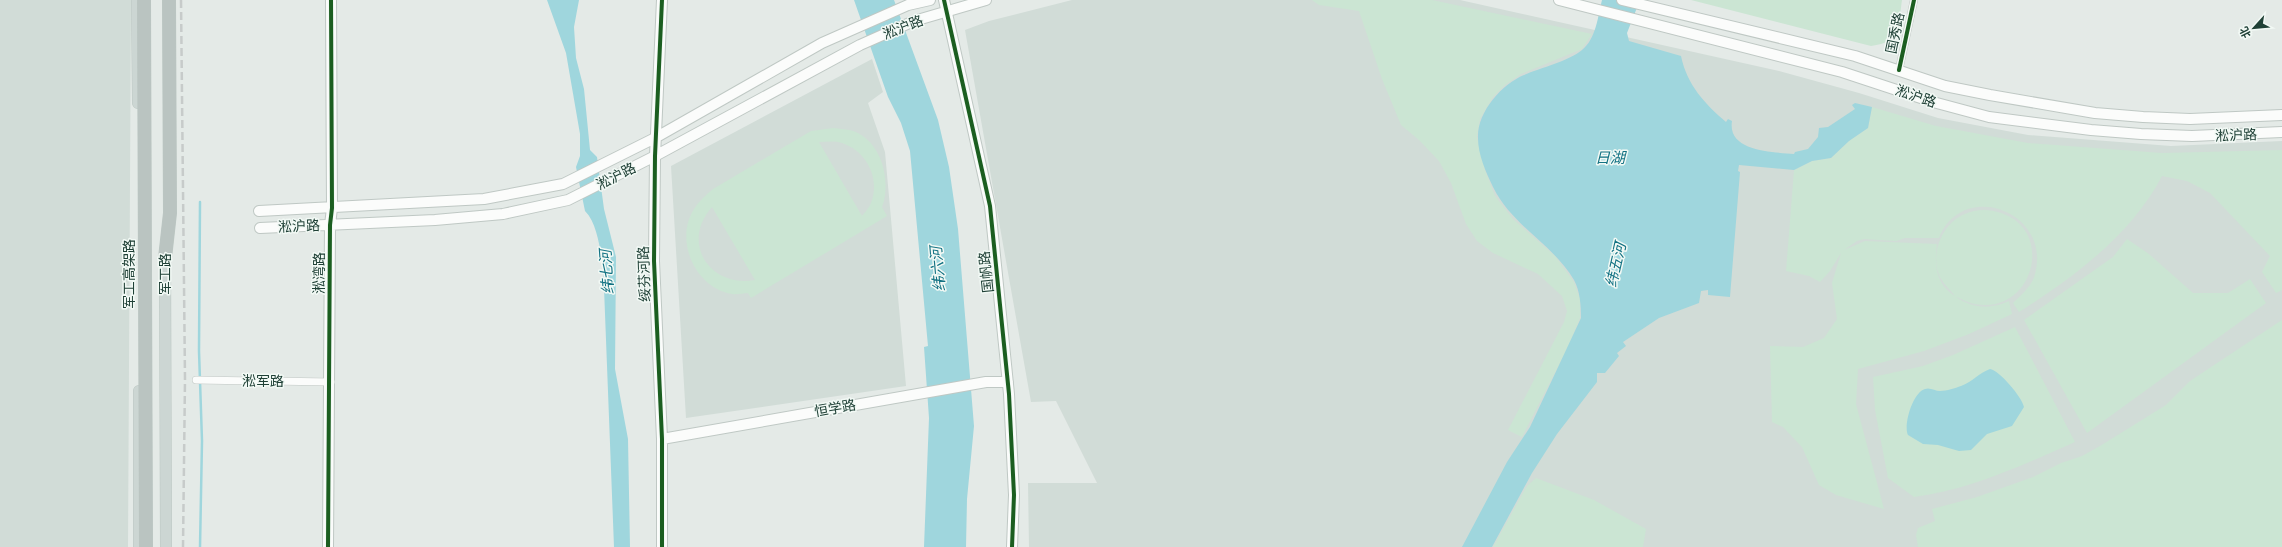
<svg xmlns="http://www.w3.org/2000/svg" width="2282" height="547" font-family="Raleway,'Noto Sans SC',sans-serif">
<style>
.built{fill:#d1dcd7}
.green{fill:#cbe5d3;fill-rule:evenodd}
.water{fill:#9fd6dd}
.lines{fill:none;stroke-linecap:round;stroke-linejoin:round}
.stream{stroke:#9fd6dd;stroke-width:2.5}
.street-casing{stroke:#c1c7c4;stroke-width:8}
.secondary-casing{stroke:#bfc8c4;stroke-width:12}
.primary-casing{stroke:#bcc7c3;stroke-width:12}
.street{stroke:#fbfcfb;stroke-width:7}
.secondary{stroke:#fbfcfb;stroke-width:10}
.primary{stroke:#ccd6d3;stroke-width:11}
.rail{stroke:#c7cbca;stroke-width:2.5;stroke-dasharray:8 4;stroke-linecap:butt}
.highway-bridge-casing{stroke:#bcc7c3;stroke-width:14;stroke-linecap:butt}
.highway-bridge{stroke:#bac4c1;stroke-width:13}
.cycleway-casing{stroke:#f2f9f5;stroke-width:6}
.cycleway{stroke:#1b5e20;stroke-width:4}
.labels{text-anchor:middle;stroke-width:3;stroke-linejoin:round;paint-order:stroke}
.street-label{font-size:14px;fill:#1f4036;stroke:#f2f9f5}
.water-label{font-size:15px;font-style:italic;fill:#127283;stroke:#f2f9f5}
</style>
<rect width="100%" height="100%" fill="#e4eae7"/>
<path class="built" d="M0 0H131L128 547H0Z
M1072 0H1460L1779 71 1859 93 1938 118 2028 135 2171 146 2282 141V547H1029L1028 483H1097L1056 401 1031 402 965 30 989 21Z
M872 59 883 92 868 103 885 152 906 386 686 418 671 166Z"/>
<path class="green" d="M1312 0H1432L1592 34 1582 49 1521 74 1505 85 1493 97 1480 119 1477 137 1485 170 1495 196 1513 219 1555 256 1574 282 1580 299V318L1568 347 1522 437 1508 430 1564 322 1567 311 1562 296 1538 274 1493 253 1477 241 1466 224 1451 183 1439 161 1419 140 1401 125 1382 79 1359 11 1319 5Z
M1691 0H1902C1898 26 1902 42 1871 46Z
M1872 107 1936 126 2028 143 2162 153 2282 150V290L2276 293 2262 272 2270 256 2210 193 2187 181 2162 176C2132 234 2073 278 2019 312L2013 303C2022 294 2032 286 2035 274 2052 211 1962 179 1939 238H1905L1896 241 1864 239 1857 241 1844 250 1865 241 1937 244C1934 264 1936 285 1955 296 1950 289 1943 284 1939 275 1930 252 1943 223 1965 214 1976 209 1989 209 2001 213 2056 231 2033 315 1975 304 1968 303 1962 299 1956 297 1972 308 1990 310 2009 301L2012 314 1969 334 1924 351 1858 369 1856 404 1884 509 1836 495 1819 485 1802 447 1783 427 1772 422 1770 346 1803 347 1824 338 1837 319 1832 283 1841 253 1830 271 1820 282 1809 276 1786 271 1794 170 1812 161 1831 158 1849 141 1868 128Z
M833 128C841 129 851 129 858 133 883 146 891 183 882 207L887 216 751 298 748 293C743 293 737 295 732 294 695 288 674 240 694 209 699 201 706 195 713 189L811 131ZM819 142C825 142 832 141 838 142 865 148 881 177 871 203 869 208 865 212 862 216ZM712 207 755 280C710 288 680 243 712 207Z
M2127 239 2149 254 2193 293H2228L2250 279 2266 303 2087 433 2024 320 2113 257Z
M2282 320V547H1918L1916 535 1918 528 1935 521 1932 509 1977 497 2033 477 2061 463 2082 456 2100 446 2166 405 2190 381Z
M2015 327 2075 442C2023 465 1970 490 1914 497L1888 478 1875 410 1873 377 1923 366 1953 355Z
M1536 478 1594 500 1646 529 1643 547H1493L1527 486Z"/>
<path class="water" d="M547 0H579L574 27 576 58 584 89 590 150 597 157 604 209 616 257 615 369 628 439 630 547H614L603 262C599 246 597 223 585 211L576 167 580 156V134L566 53Z
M854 0H894L938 120 949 167 958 229 974 426 967 499 966 547H924L929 418 924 347 928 346 910 151 901 123 888 97Z
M1602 0H1640L1627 33 1629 41 1681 56C1687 85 1705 104 1726 122L1728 119 1732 121C1727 152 1774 152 1794 154L1795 152 1808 149 1818 137 1819 128 1828 127 1855 109 1852 105 1855 103 1872 107 1868 128 1849 141 1831 158 1812 161 1794 170 1739 165 1738 171 1740 172 1730 297 1708 295V290L1701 291 1699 303 1659 318 1623 342 1626 346 1617 353 1619 356 1605 373H1597V382L1557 434 1532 473 1492 547H1462L1507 462 1530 427 1581 318C1581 305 1580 291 1574 280 1552 243 1513 227 1493 187 1486 172 1478 155 1478 138 1477 112 1502 84 1524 75 1540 68 1569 61 1582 50 1596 39 1598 16 1602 0Z
M1990 369C1999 370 2022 397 2024 407L2012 426 1987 434 1971 450 1959 451 1938 445 1923 444 1908 435C1903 425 1913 392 1925 389 1930 387 1935 391 1940 391 1947 391 1955 388 1961 386 1972 382 1979 373 1990 369Z"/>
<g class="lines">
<path class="stream" d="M200 202 199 351 202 441 200 547"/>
<g class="street-casing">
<path id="street" d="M1899 70 1914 0
M196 380 331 382"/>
</g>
<g class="secondary-casing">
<path id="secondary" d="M662 0 655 156 654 261 662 439V547
M944 0 990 206 1009 394 1014 495 1012 547
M1559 0 1842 72 1933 102 1989 117 2091 130 2141 134 2192 136 2282 132
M1622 0 1855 56 1945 86 1990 95 2095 113 2143 117 2190 119 2282 115
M259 211 484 199 563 184 655 138 822 43 908 5 930 0
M260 228 435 220 503 214 568 200 655 156 860 45 914 21 986 0
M662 439 986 382H1008
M328 547 330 225 332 208 331 0"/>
</g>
<g class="primary-casing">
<path id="primary" d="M137 0 138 103
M165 250 166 547
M139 547V391"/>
</g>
<use href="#street" class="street"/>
<use href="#secondary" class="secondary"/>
<use href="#primary" class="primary"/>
<path class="rail" d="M181 0 185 379 183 547"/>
<g class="highway-bridge-casing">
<path id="highway-bridge" d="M144 0 146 547
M165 258 170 213 169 0"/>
</g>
<use href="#highway-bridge" class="highway-bridge"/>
<g class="cycleway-casing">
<path id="cycleway" d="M662 0 655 156 654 261 662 439V547
M944 0 990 206 1009 394 1014 495 1012 547
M1899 70 1914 0
M328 547 330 225 332 208 331 0"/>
</g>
<use href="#cycleway" class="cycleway"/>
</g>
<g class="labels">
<g class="street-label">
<text transform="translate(903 27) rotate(-21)" y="5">淞沪路</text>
<text transform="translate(1895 33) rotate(-78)" y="5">国秀路</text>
<text transform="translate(1916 96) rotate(19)" y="5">淞沪路</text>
<text transform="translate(2236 135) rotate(-2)" y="5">淞沪路</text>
<text transform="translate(616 176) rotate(-27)" y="5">淞沪路</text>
<text transform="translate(299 226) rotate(-3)" y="5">淞沪路</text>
<text transform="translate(986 272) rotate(-96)" y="5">国帆路</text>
<text transform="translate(319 273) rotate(-90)" y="5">淞湾路</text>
<text transform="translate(129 274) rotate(-90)" y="5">军工高架路</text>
<text transform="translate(165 274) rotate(-90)" y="5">军工路</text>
<text transform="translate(644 274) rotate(-92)" y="5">绥芬河路</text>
<text x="263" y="386">淞军路</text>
<text transform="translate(835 408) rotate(-10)" y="5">恒学路</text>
</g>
<g class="water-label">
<text x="1610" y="163">日湖</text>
<text transform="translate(1616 265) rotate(-77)" y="5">纬五河</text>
<text transform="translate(938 269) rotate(-95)" y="5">纬六河</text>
<text transform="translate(607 272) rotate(-94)" y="5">纬七河</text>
</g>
</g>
<g transform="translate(2254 28) rotate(243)" stroke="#f2f9f5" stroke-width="3" paint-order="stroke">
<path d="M0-3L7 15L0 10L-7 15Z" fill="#1f4036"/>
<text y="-6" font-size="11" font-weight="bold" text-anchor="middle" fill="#1f4036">北</text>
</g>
</svg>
